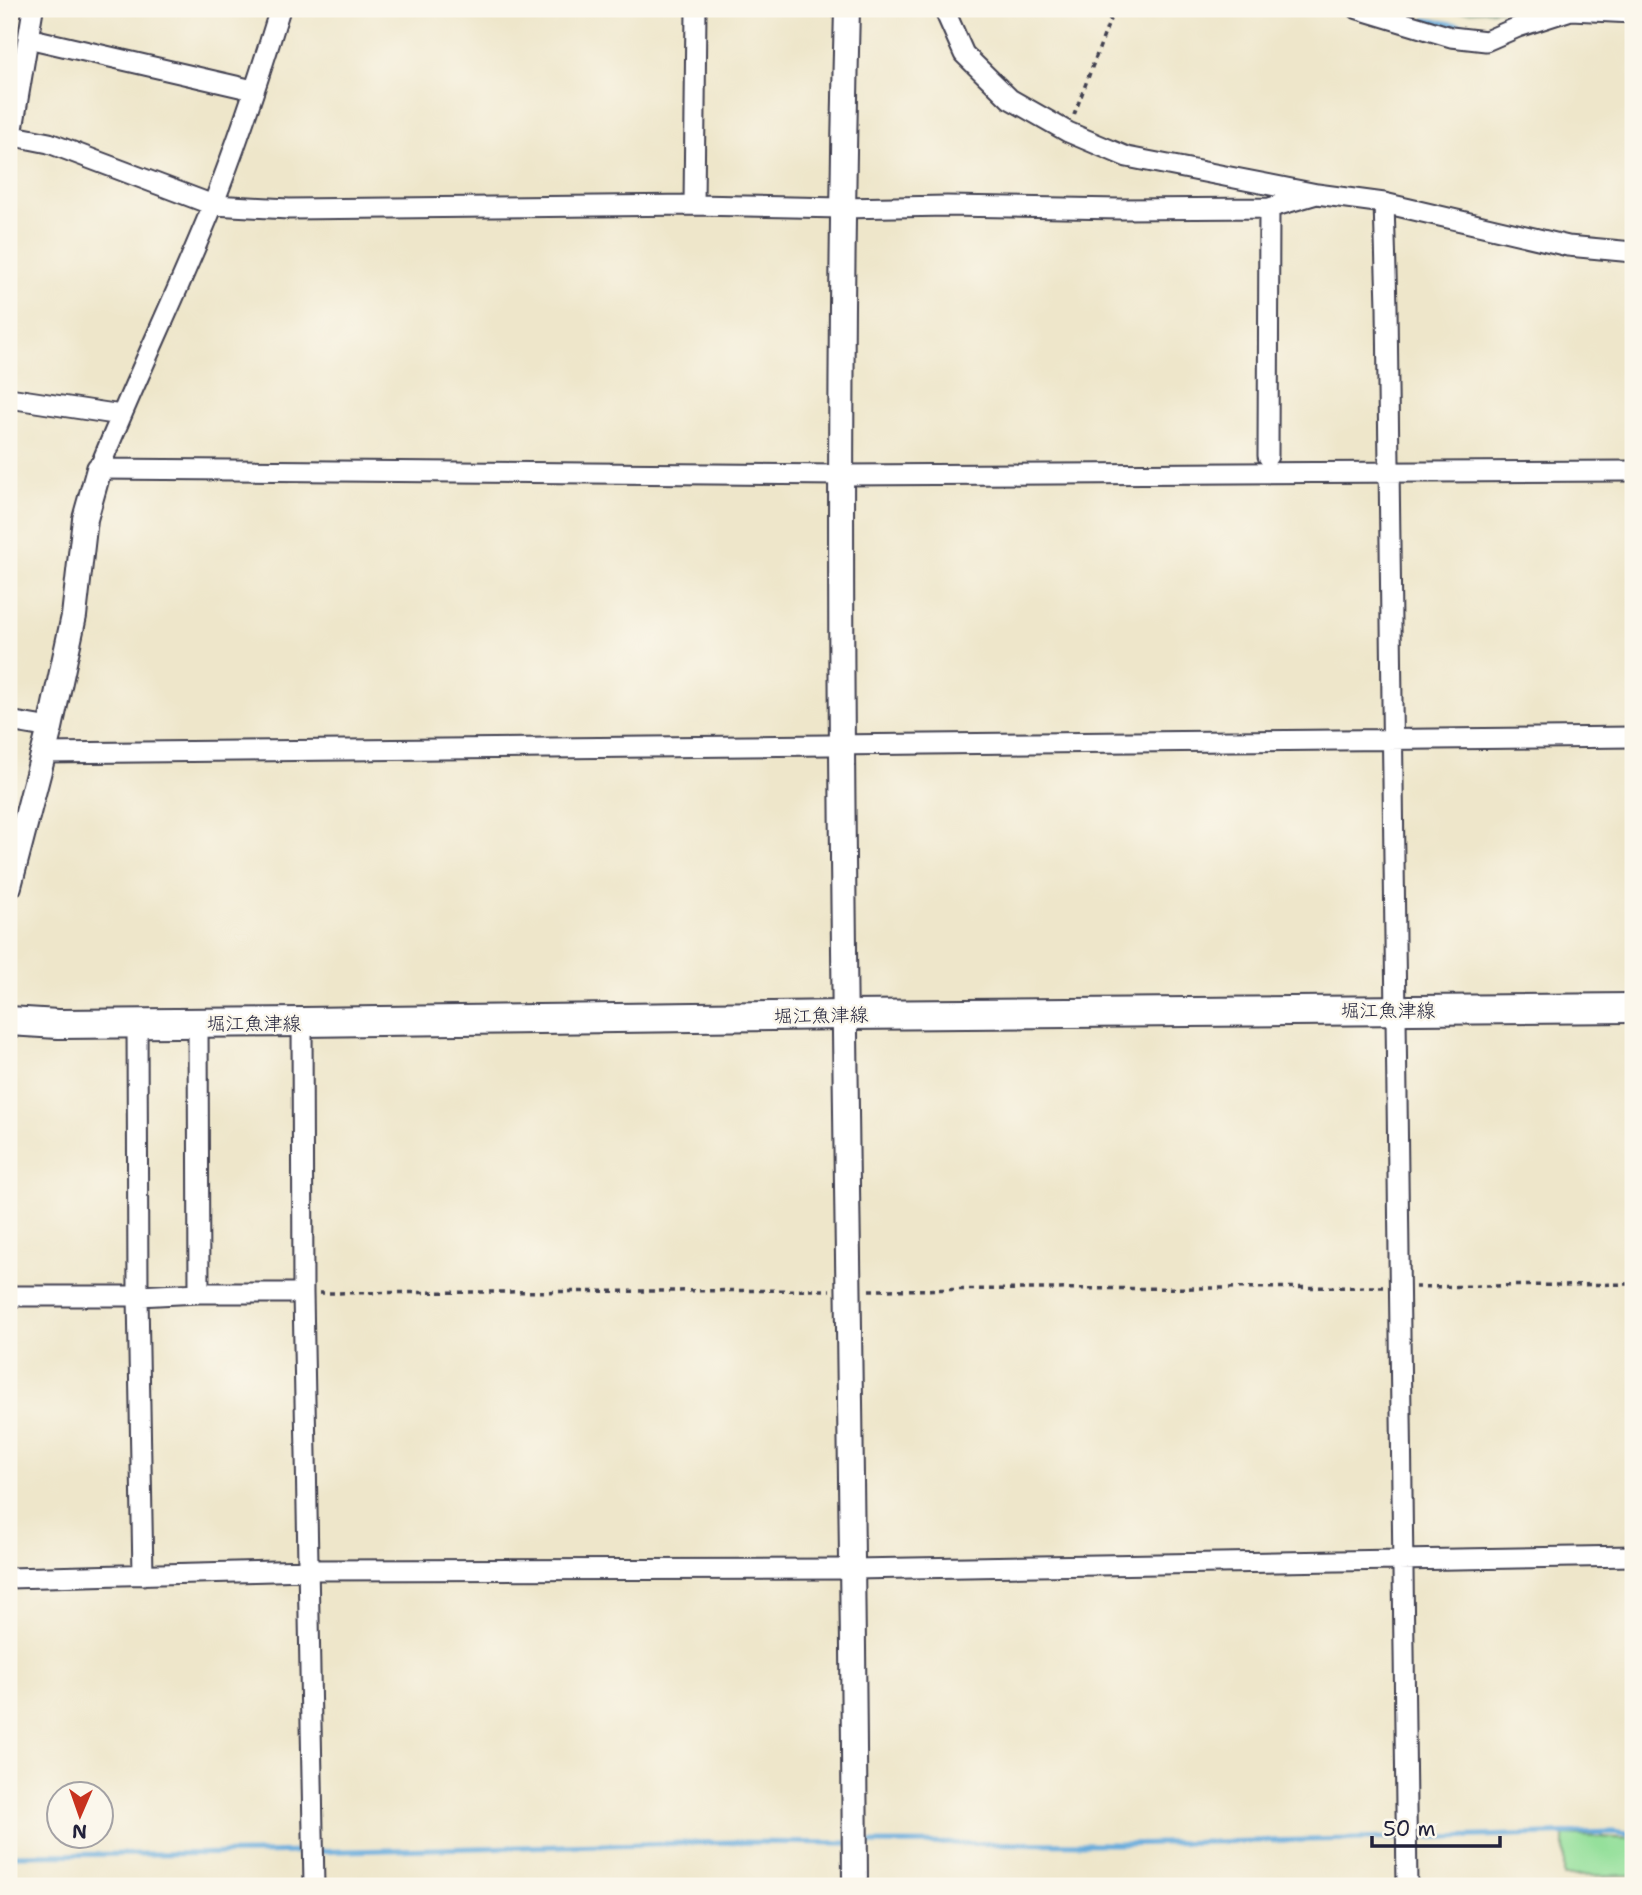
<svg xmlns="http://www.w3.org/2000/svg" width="1642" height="1895" font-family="'Shantell Sans','Klee One',sans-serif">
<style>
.green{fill:#95e09b;stroke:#5c816b;stroke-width:2}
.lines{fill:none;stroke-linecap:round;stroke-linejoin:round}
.stream{stroke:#66abdc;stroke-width:5}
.minor-casing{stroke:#413f50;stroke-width:23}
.tertiary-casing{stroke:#413f50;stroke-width:28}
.secondary-casing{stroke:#413f50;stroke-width:32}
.path{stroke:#413f50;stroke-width:3.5;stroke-dasharray:5 5;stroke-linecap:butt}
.minor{stroke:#fff;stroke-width:19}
.tertiary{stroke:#fff;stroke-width:24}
.secondary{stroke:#fff;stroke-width:28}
.labels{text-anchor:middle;stroke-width:5;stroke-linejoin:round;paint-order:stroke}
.street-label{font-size:19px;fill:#22223b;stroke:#fbf7ec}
</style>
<rect width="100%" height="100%" fill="#fbf7ec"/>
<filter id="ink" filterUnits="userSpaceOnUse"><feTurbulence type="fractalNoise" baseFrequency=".0143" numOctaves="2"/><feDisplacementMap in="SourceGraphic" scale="14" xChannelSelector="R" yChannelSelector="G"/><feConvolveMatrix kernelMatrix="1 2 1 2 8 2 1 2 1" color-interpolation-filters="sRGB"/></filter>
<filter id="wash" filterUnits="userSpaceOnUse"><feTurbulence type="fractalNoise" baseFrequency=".00686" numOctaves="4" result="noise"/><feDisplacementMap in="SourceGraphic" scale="28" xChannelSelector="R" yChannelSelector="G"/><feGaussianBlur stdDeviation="1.57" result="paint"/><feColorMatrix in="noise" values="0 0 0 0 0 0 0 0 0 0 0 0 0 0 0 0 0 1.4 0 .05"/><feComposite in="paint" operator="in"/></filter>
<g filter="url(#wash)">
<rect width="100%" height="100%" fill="#eee6ca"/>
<path class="green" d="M1435 9H1513L1444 13Z
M1564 1835 1633 1839V1875L1564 1876Z"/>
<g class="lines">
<path class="stream" d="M1393 9 1413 16
M1426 20 1485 29 1505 23
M1412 1838 1613 1832 1633 1835
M862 1843 1116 1844 1402 1838
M9 1855 259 1853 731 1842 849 1843"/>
</g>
</g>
<g filter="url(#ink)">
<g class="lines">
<g class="minor-casing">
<path id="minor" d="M280 9C260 75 238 141 213 205 177 294 135 380 99 469L841 475 1633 471
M944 9 964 54 1010 99 1068 132 1127 157 1317 194 1384 203 1568 246 1633 252
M1358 9 1451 37 1486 41 1518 27 1571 10 1633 13
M28 38 253 90
M9 135 49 143 213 205 289 209 694 205 842 208 947 206 1120 209 1269 208 1317 194
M12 135 33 9
M1384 203 1387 307 1407 1886
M694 205 696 9
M9 398 121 415
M1268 456 1269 208
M9 721 50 728
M42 753 1633 737
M302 1022 303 1293 314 1886
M137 1023 138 1296 143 1575
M198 1023 199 1293H303
M9 1296H138L199 1293
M9 1578 308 1570 853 1569 1633 1556"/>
</g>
<g class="tertiary-casing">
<path id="tertiary" d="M847 9C831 634 852 1260 855 1886
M9 886 50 728 74 616 85 519 99 469"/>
</g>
<g class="secondary-casing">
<path id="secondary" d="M9 1021 58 1024 302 1022 845 1015 1633 1008"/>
</g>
<path class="path" d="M1074 115 1114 9
M1415 1287 1633 1284
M869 1290 1383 1287
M319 1293 830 1290"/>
<use href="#minor" class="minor"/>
<use href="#tertiary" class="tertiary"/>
<use href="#secondary" class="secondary"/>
</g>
</g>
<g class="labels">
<g class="street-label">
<text x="1388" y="1017">堀江魚津線</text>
<text transform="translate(821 1015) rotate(-1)" y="7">堀江魚津線</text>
<text x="254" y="1030">堀江魚津線</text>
</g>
</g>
<rect width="1642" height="1895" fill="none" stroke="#fbf7ec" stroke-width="35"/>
<g transform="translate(80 1815) rotate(182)"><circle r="33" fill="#fbf7ec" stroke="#a4a2a5" stroke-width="2"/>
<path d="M0-5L12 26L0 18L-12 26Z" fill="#c8321e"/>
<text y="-10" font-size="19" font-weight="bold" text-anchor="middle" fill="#22223b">N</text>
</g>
<path d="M1372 1836v10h128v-10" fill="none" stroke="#22223b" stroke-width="3.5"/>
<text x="1383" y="1836" font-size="21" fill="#22223b" stroke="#fbf7ec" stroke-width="5" paint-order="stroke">50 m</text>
</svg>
